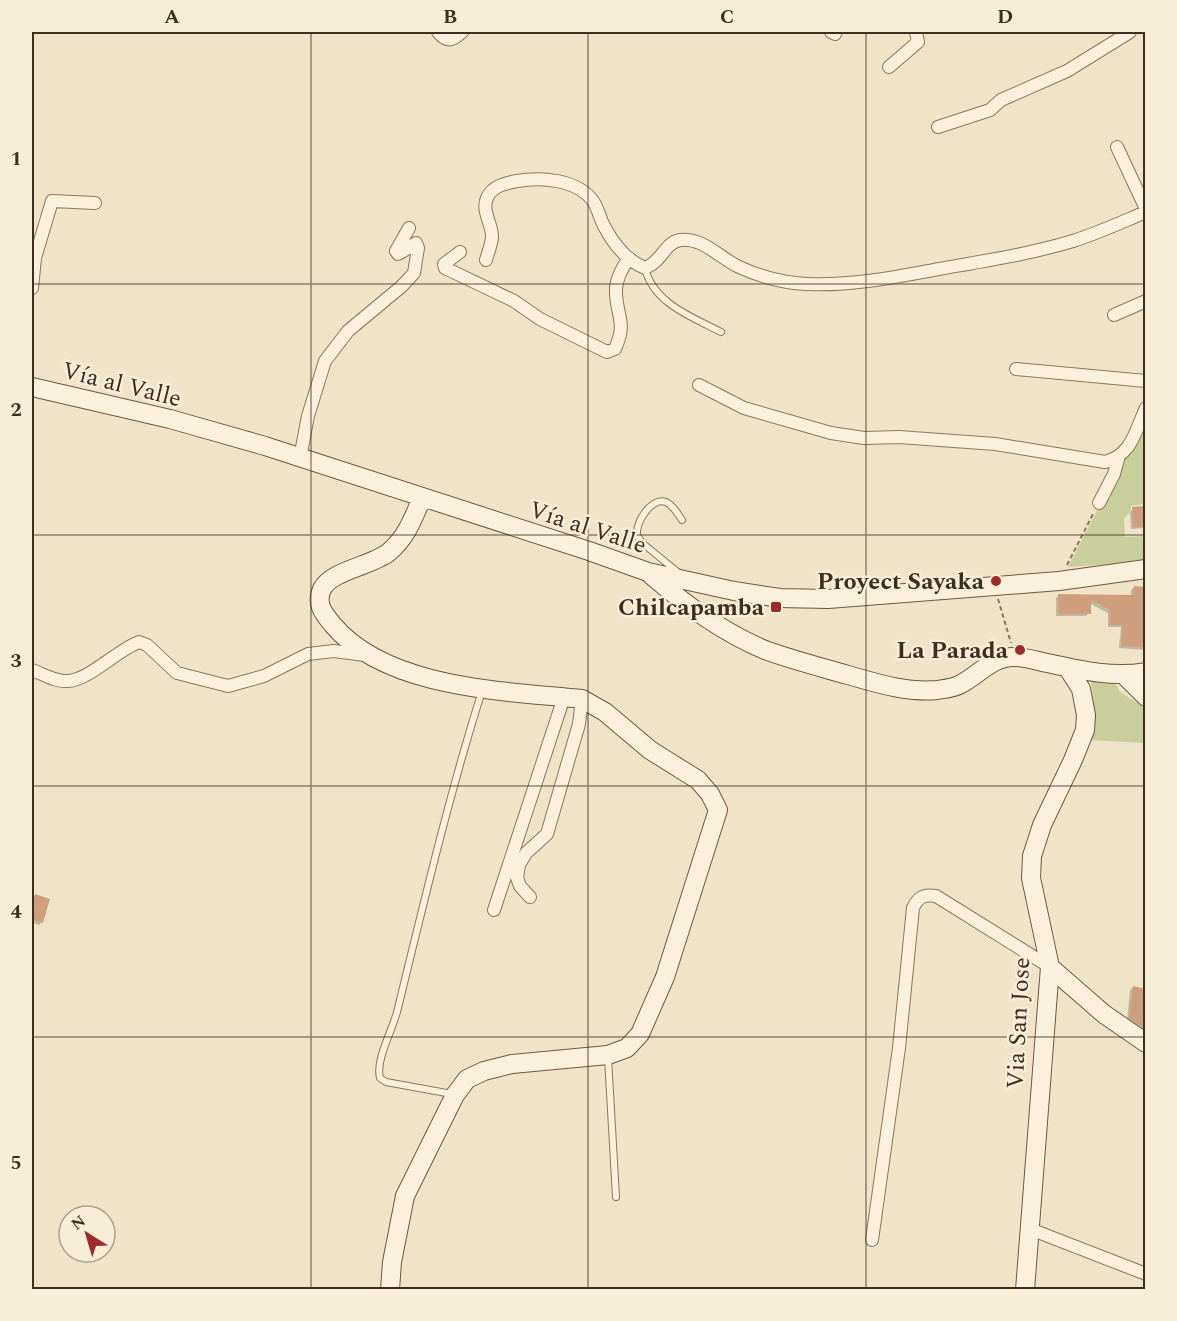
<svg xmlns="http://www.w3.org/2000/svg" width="1177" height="1321" font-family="Spectral,serif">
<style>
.green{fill:#c9cf9b}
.shadow{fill:#0003}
.building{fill:#cf9f7d}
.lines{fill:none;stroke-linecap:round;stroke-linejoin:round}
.lane-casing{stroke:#8d765c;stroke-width:8}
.street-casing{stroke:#8d765c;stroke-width:14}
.secondary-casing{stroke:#6f573f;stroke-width:20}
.path{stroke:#8d765c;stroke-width:2;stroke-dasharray:4.5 3;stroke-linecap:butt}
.lane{stroke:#faf1dc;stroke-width:6}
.street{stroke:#faf1dc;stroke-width:12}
.secondary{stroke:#faf1dc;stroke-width:18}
.grid{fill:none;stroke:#3d2e20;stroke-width:1.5;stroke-opacity:0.55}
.poi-dot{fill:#9e2a2b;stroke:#f7eed8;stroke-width:2}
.labels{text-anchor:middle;stroke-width:5;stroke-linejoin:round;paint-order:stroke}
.street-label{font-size:24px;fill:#3d2e20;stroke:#f7eed8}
.poi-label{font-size:24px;font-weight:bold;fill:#3d2e20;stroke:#f7eed8;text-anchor:end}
.neatline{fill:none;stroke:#3d2e20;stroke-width:2}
.grid-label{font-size:20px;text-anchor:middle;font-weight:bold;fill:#3d2e20}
</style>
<rect width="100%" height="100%" fill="#f0e4c8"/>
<path class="green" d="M1144 432 1146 445 1145 504 1131 506 1130 513 1124 518 1125 537 1145 536V562L1068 567 1124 458Z
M1091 680 1115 683 1120 692 1145 708V743L1089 740 1094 707Z"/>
<path class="shadow" d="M1133 509 1146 517V526L1144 528 1131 529 1130 512Z
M1134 587 1146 588V650L1119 648 1121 627H1108V613L1089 603V613L1086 616H1056V598L1059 595 1131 597V590Z
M35 896 42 922 39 925 32 922V903Z
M1133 987 1146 991 1144 1033 1127 1021 1130 990Z"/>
<path class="building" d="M1146 506V526L1133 527 1132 507Z
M1134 586 1146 587V647L1121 646 1123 625H1110V610L1091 600V614H1058V594L1133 595Z
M35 894 50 899 43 923 32 919V906Z
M1133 986 1146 989V1029L1129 1018Z"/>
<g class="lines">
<g class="lane-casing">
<path id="lane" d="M645 268C653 303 692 317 721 332
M680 574 641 542C640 539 637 536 637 534 636 521 652 497 666 502 673 505 678 514 682 520
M608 1058 616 1197
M452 1094 386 1082 380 1078C375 1059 394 1028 398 1008 424 902 449 795 482 691"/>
</g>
<g class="street-casing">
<path id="street" d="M438 32C447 43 452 41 462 32
M831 32 835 34
M889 67 918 42 916 32
M938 127 990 110 1001 100 1067 71 1130 32
M1117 147 1146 209
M460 252 444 264 445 268 514 301 540 319 607 352 615 349C627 322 617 318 616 293 615 281 622 268 629 258
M486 260C488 253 491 245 492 238 493 225 481 211 487 198 492 186 506 183 517 181 541 177 577 179 593 201 598 208 600 219 604 226 613 243 627 261 645 268 662 262 664 243 680 240 702 237 719 257 737 266 758 276 784 283 807 284 851 286 896 277 939 269 984 261 1030 254 1073 241 1098 233 1122 222 1146 212
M32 288 35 258 52 201 95 203
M1114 315 1146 301
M1016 369 1146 381
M699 385 744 408 831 433 864 438 899 437 995 444 1105 462C1132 455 1135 431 1146 408
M300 458 308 416 325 361 348 331 402 286 414 273 418 248 416 243 400 253 398 254 396 251 409 228
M1099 503 1114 474 1118 459
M32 670C43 674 55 682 68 681 89 680 116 651 139 642L147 645 177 673 228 686 264 676 308 654 334 651 365 655
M530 897 520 886 517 878 519 865 526 853 547 834 579 724 582 699
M494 910 564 697
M1030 1229 1146 1274
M872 1240 899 1048 913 908C918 897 924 894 936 896L1050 967"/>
</g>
<g class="secondary-casing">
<path id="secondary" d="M32 387 170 419 265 446 589 551 648 572 734 591 780 598 828 599 1059 581 1146 569
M651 575C686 605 722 632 765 650 792 660 820 667 848 675 876 683 907 693 937 690 944 689 953 688 959 685 978 676 992 656 1015 657 1025 657 1037 661 1047 663 1079 670 1113 678 1146 672
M1125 676 1146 697
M1050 967 1104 1014 1146 1043
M390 1290 392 1262 405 1196 455 1095 467 1079 484 1071 512 1064 608 1055 627 1048 640 1034 665 977 718 810 710 794 698 780 650 750 605 712 582 699C505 691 387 689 333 625 324 614 315 604 322 589 332 570 372 566 389 552 407 537 413 518 422 498
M1025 1290 1050 967 1031 878 1032 856 1042 825 1073 760 1085 730 1086 715 1081 689 1067 667"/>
</g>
<path class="path" d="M1067 565 1093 514
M998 599 1011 643"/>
<use href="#lane" class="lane"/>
<use href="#street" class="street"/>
<use href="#secondary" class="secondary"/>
</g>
<path class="grid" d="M311 32V1290M588 32V1290M866 32V1290M32 284H1146M32 535H1146M32 786H1146M32 1037H1146"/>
<g class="poi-dot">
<circle cx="996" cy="581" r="6"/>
<rect x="770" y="601" width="12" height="12" rx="3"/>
<circle cx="1020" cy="650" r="6"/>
</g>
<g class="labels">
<g class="street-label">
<text transform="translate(122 384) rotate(14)" y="8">Vía al Valle</text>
<text transform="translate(588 527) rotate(18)" y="8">Vía al Valle</text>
<text transform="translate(1018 1023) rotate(-87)" y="8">Via San Jose</text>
</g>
<g class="poi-label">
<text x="984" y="589">Proyect Sayaka</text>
<text x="764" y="615">Chilcapamba</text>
<text x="1008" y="658">La Parada</text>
</g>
</g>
<rect width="1177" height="1321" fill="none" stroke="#f7eed8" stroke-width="66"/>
<g transform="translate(87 1234) rotate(323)"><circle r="28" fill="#f7eed8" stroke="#ada18e" stroke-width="1.5"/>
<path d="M0-4.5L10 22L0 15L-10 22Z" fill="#9e2a2b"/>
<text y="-9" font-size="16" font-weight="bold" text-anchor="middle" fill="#3d2e20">N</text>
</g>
<rect x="33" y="33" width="1111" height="1255" class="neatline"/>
<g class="grid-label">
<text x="172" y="23">A</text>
<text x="450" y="23">B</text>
<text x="727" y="23">C</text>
<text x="1005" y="23">D</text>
<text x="16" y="165">1</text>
<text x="16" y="416">2</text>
<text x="16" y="667">3</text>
<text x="16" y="918">4</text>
<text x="16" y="1169">5</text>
</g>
</svg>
